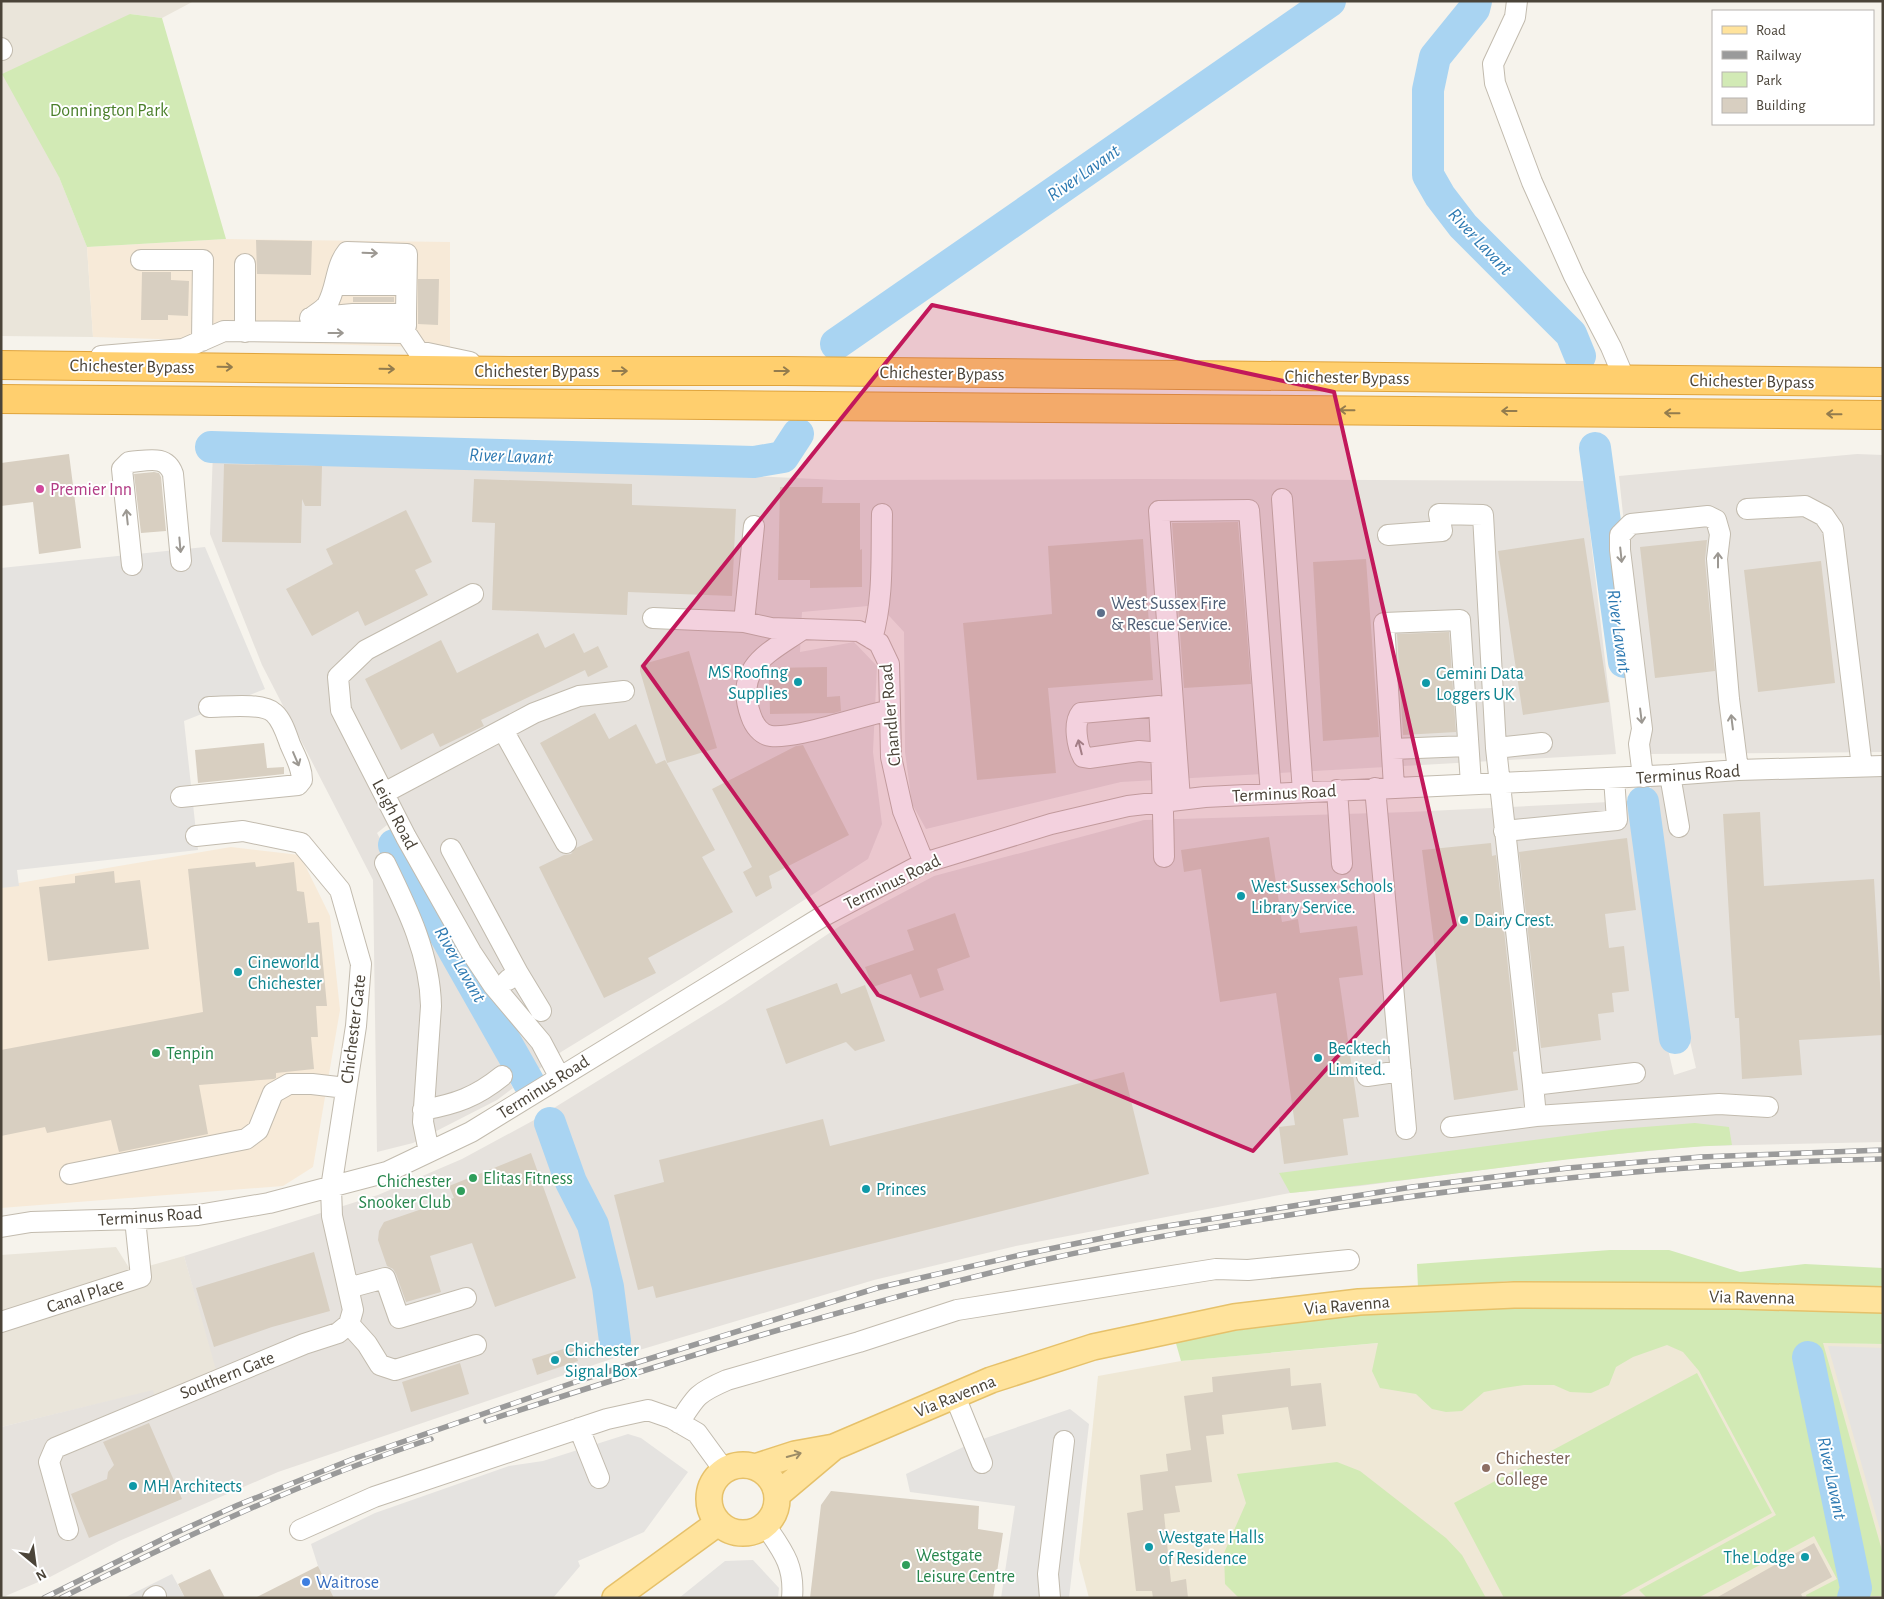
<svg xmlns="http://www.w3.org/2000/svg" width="1884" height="1599" font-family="'Alegreya Sans',sans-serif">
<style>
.residential{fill:#eae5da}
.commercial{fill:#f7ead8}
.industrial{fill:#e6e2dd}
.education{fill:#efe8d6}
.green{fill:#d2eab5}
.parking{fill:#e5e3e0}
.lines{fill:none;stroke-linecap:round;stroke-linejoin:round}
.river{stroke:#a9d4f2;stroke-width:32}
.building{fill:#d8cfc1}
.minor-casing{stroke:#c2bbae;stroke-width:22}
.major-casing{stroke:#e6c16a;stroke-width:28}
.highway-casing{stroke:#e0a43c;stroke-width:30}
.minor{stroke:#fff;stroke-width:20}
.major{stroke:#ffe39c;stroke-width:25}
.highway{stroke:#ffcf6e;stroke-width:28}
.rail-casing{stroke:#9a9a9a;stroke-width:5.5}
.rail{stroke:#fff;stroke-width:4;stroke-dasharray:11;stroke-linecap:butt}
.oneway{stroke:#9c9892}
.oneway2{stroke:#937c4e}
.oneway3{stroke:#9c8c66}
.marked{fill:#c2185b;fill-opacity:0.2;stroke:#c2185b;stroke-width:4;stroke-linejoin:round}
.hotel-dot{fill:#d1479c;stroke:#fff;stroke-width:2}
.service-dot{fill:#5c6f8a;stroke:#fff;stroke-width:2}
.culture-dot{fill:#0f9aa8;stroke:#fff;stroke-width:2}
.leisure-dot{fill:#2e9e5b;stroke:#fff;stroke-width:2}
.education-dot{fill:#8d6e63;stroke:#fff;stroke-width:2}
.shop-dot{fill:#3f7fe0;stroke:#fff;stroke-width:2}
.labels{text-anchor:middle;stroke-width:4;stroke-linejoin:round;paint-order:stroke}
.park-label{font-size:18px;fill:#4a7f2a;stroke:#fff}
.street-label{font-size:18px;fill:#4b4439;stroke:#fff}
.hotel-label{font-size:18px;fill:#b23c85;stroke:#fff;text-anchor:start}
.service-label{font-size:18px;fill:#4e5e75;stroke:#fff;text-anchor:start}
.culture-label{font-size:18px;fill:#0d838f;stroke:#fff;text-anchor:start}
.leisure-label{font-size:18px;fill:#27864d;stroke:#fff;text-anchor:start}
.education-label{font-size:18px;fill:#785e54;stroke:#fff;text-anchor:start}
.shop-label{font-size:18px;fill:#366cbe;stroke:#fff;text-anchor:start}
.water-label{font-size:19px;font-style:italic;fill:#2e7ab2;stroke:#fff}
</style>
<rect width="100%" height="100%" fill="#f6f3ec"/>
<path class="residential" d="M1 1H194L162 18 130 14 59 177 87 247 93 337 1 336Z
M116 1247 131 1271 184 1256 217 1370 156 1398 152 1391 1 1427V1255Z"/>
<path class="commercial" d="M226 239 450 242V348L93 337 87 247Z
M231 847 300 855 330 916 340 1010 313 1167 283 1186 1 1208V886Z"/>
<path class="industrial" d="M213 451 838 480 1142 479 1584 481 1616 754 1121 782 926 829 912 804 905 752 904 632 879 605 802 612 800 652 854 642 877 666 873 752 882 824 868 859 687 975 561 1052 534 1073 453 939 387 825 377 833 513 1088 497 1100 413 1143 377 1152 373 880 262 665 210 534Z
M1857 454 1883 455V752L1648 754 1619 476Z
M1883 771V1142L1701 1146 1567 1159 1360 1186 1290 1193 1016 1246 874 1280 626 1354 278 1472 119 1541 50 1577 1 1598V1427L153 1390 155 1397 216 1370 184 1256 378 1195 462 1159 536 1119 724 1003 840 926 934 876 1144 820 1409 812 1629 801 1655 994 1674 1075 1696 1068 1668 944 1650 782Z"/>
<path class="education" d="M1688 1339 1883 1344V1598H1089L1079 1560 1098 1376 1181 1361 1379 1343Z"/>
<path class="green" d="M130 14 162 18 226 239 87 247 59 177 2 74Z
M1695 1123 1729 1127 1732 1145C1694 1146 1656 1150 1618 1154 1509 1165 1400 1182 1290 1193L1279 1173 1619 1129Z
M1610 1250H1669L1740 1272 1805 1264 1883 1268V1290L1511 1281 1418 1288 1417 1264Z
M1743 1305 1883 1310V1344L1823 1343 1883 1554V1596H1870V1598H1807L1806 1595 1837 1579 1814 1536 1698 1598H1647L1639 1590 1776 1515 1699 1371 1683 1352 1667 1345 1633 1357 1616 1367 1609 1385 1591 1393 1570 1392 1554 1385H1524L1504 1388 1484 1392 1462 1411 1446 1412 1432 1409 1416 1394 1380 1388 1372 1371 1378 1343 1181 1361 1175 1340 1359 1312 1513 1307Z
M1697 1373 1772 1513 1617 1598H1504L1454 1503Z
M1337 1462 1360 1471 1446 1538 1462 1555 1486 1598H1239L1225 1584 1224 1553 1246 1503 1237 1474Z"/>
<path class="parking" d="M205 547 265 689 184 721 198 850 17 870 19 886 1 888V568Z
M1828 1346 1883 1348V1540Z
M1070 1409 1089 1424 1069 1598H1001L1015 1506 910 1492 906 1474 974 1442Z
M628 1434 641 1438 688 1472 644 1532 578 1561 580 1566 553 1598H334L318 1566 311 1544 375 1513 509 1466 543 1461Z
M753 1560 779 1588 778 1598H679L725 1561Z
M172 1574 185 1598H124Z"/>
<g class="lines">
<path class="river" d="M1476 1 1474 9 1435 57 1428 90V175L1440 196 1463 226 1571 334 1580 356
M836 344 1330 1
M211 447 754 462 783 457 798 434
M1595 448 1624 662
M1643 802 1675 1038
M394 845 529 1083
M550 1123 571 1182 593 1225 608 1287 615 1341
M1808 1357 1856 1588 1853 1598"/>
</g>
<path class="building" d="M256 240 312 241 311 275 257 274Z
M142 272H171V280L189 281 188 316 168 315V320H141Z
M418 279H439L438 325 418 324Z
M353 297H394V302H353Z
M69 454 81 548 39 554 33 502 1 506V463Z
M224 464 322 466 321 506H305L302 499 301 543 222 542Z
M154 472 159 473 161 477 166 531 141 533 134 474Z
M474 479 632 484V505L736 509 732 596 628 592 627 615 492 610 495 523 472 522Z
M780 487H823L822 503H860V550L862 549V587L810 588V580H778Z
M406 510 432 562 415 570 428 595 365 626 358 611 312 636 286 589 333 564 326 549Z
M1238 522 1251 684 1184 688 1172 523Z
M1584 538 1609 702 1523 715 1498 551Z
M1143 539 1153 680 1048 688 1056 773 977 780 963 623 1052 614 1048 546Z
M1707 540 1705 560 1715 671 1655 678 1640 547Z
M1366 559 1379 737 1323 741 1313 562Z
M1821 561 1835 683 1758 692 1744 570Z
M1449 632 1456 732 1403 735 1397 634Z
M538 633 545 648 574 633 584 653 598 646 608 667 588 677 585 670 481 720 484 726 440 747 433 733 401 750 365 679 441 640 457 673Z
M689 651 717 748 667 763 640 671V665Z
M827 667V697L840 696 841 711 834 713 770 714 769 668Z
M595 713 609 739 636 724 656 764 665 760 715 850 702 857 733 912 648 958 656 973 604 998 539 867 564 855 571 854 576 848 593 840 540 743Z
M264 743 267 768 284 767V774L198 783 195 750Z
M803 745 849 835 769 876 772 888 756 897 743 872 752 867 712 789 796 746Z
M1760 812 1764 886 1874 879 1883 1035 1799 1040 1802 1075 1742 1079 1739 1018H1735L1723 814Z
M1269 837 1282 922 1298 919 1300 933 1357 926 1363 975 1339 978 1359 1117 1343 1119 1348 1155 1284 1164 1279 1127 1295 1125 1276 993 1220 1002 1201 869 1184 872 1181 850Z
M1627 838 1636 910 1605 914 1609 948 1624 946 1629 991 1612 993 1614 1012 1598 1014 1601 1040 1541 1048 1519 852Z
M1491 843 1492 856 1496 855 1517 1051 1513 1052 1518 1090 1454 1100 1422 850Z
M255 862 256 867 294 862 297 891 304 892 308 923 319 922 327 1006H316L318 1037H311L314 1069 276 1073V1078L274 1079 199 1085 208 1134 119 1152 111 1120 47 1133 45 1127 1 1136V1050L203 1012 188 869Z
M114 871 115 883 140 880 149 949 48 961 39 887 75 883V876Z
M955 913 970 957 937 969 944 990 920 998 911 974 873 987 865 967 914 950 907 930Z
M837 983 841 994 865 985 885 1041 855 1051 846 1042 786 1064 766 1009Z
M1124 1072 1149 1174 656 1298 653 1286 638 1290 614 1195 664 1182 659 1160 823 1119 830 1146Z
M531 1153 576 1278 495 1307 472 1243 430 1256 441 1292 406 1302 396 1274 393 1269 387 1266 378 1240 379 1231 384 1222 454 1198 449 1186Z
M314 1252 330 1311 272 1327 214 1347 196 1288Z
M573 1346 578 1361 537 1375 532 1359Z
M460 1363 469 1394 411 1412 402 1382Z
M1290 1368 1291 1386 1321 1383 1326 1426 1292 1430 1288 1407 1222 1415 1224 1434 1206 1436 1212 1482 1175 1486 1180 1512 1164 1514 1171 1582 1186 1579 1188 1598H1153L1152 1591H1136L1127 1513 1143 1510 1140 1475 1168 1471 1166 1454 1191 1450 1184 1396 1213 1392 1212 1377Z
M149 1423 182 1499 89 1538 71 1494 107 1479 108 1472 114 1465 103 1442Z
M831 1491 979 1506 978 1529 1003 1533 993 1598H810L821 1505Z
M1814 1543 1832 1577 1801 1594 1803 1598H1716Z
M318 1566 334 1598H255Z
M210 1569 225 1598H185L178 1584Z"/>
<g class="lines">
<g class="minor-casing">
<path id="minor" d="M1517 1 1515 17 1493 64 1495 83 1532 182 1574 276 1611 347 1625 380
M1 48 2 50
M141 260H203L202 341
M339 270H406
M335 285H406
M310 318 353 314H406V326
M311 318C316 314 323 310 327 305 337 288 335 267 347 252L407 254 406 314
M245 332V264
M101 356 183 349 224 331 406 333 418 351 470 362
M1282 499 1303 792
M1747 509 1805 506 1824 516 1833 529 1862 767
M754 526 744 622 771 628 859 631 879 643 889 664 891 757 903 811 924 863
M1388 535 1442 531 1439 514 1483 515 1496 748 1542 743
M132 565 122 469 129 462C147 461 166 454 173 474L181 561
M473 594 366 650 338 677 341 710 406 837 471 952 493 985 541 1042 559 1076
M653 618 744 622
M803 629C769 653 733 667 751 716 754 725 761 735 771 736 781 737 792 735 802 733 831 727 860 717 890 710
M872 639C884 598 881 556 882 514
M503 730 566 843
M1496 748 1533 1085 1635 1073
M1392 749 1468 746
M1161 753 1139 751 1089 758 1083 757C1077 746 1073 723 1081 713L1159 706C1162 757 1163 807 1164 857
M1670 775 1679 827
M1643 777 1639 744 1642 729 1620 550V535L1631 524 1708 516 1716 520 1720 534 1717 559 1729 699 1738 770
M1394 787 1384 623 1460 620 1471 784
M1375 788 1406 1129
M1337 790 1342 864
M384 793 534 713 579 696 624 691
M181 797 298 785 302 780C302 767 295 756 290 744 286 733 282 720 274 713 262 702 225 707 209 707
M1180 799 1159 511 1249 510 1271 794
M1504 831 1617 820 1614 778
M451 849 518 973
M385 863C407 908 430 954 431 1006L423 1122 429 1152
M508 980 518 973 541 1011
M1367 1076 1401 1071
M1533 1085 1536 1116 1719 1104 1768 1107
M423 1110C456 1104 476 1097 502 1076
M1451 1127 1536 1116
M70 1174 246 1139 258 1130 273 1093 289 1084H312L346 1088
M1 1227 31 1222 135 1219 198 1215 269 1203 387 1172 471 1132 820 918 924 863 1051 824 1128 806 1205 797 1670 775 1738 770 1883 766
M348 1288 385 1278 399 1318 466 1298
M1 1322 141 1277 135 1219
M349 1324 367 1344 380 1365 395 1370 476 1345
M954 1394 982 1463
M679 1423C696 1396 697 1393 727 1380L859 1342 957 1310 1216 1269 1248 1270 1349 1260
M579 1428 599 1478
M765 1525C782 1550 795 1565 792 1598
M68 1530 49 1462 55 1448 304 1344 338 1333 349 1324 353 1310 332 1216 331 1188 356 1026 361 964 340 890 301 843 243 831 196 836
M300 1530 374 1497 607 1419 648 1410 671 1418 697 1433 724 1470
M153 1598 156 1596V1598
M1050 1598 1048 1574 1064 1441"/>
</g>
<g class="major-casing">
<path id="major" d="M709 1499a34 34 0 1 1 68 0a34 34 0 1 1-68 0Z
M755 1467 795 1454 834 1447 991 1380 1093 1347 1234 1317 1359 1302 1514 1295 1739 1296 1883 1300
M777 1495 834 1447
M615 1598 718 1523"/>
</g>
<g class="highway-casing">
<path id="highway" d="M1 365 511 371H784L1883 382
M1 399 1883 415"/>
</g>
<use href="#minor" class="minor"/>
<use href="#major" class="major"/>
<use href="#highway" class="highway"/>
<g class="rail-casing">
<path id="rail" d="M486 1421C670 1361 855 1304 1044 1260 1123 1242 1203 1229 1283 1216 1481 1183 1682 1163 1883 1159
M44 1598 171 1535 238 1505 353 1459 584 1379 877 1288 1020 1255 1142 1230 1412 1187 1568 1168 1701 1157 1883 1150
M61 1598C181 1538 303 1481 431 1439"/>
</g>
<use href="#rail" class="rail"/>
</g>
<defs><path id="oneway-shaft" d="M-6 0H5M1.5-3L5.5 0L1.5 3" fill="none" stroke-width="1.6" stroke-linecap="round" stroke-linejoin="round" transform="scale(1.25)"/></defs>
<g class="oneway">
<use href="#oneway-shaft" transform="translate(370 253) rotate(2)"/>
<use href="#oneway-shaft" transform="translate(336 333)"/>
<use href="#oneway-shaft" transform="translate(127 517) rotate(-96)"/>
<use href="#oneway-shaft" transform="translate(180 545) rotate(85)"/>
<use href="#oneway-shaft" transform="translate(1621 555) rotate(84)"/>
<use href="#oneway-shaft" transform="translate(1718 560) rotate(-90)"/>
<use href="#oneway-shaft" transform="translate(1641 716) rotate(83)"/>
<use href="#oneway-shaft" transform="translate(1732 722) rotate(-97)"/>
<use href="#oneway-shaft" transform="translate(1080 747) rotate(-104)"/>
<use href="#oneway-shaft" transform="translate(296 759) rotate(67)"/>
</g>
<g class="oneway2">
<use href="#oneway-shaft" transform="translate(225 367) rotate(1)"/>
<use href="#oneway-shaft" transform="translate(387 369) rotate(1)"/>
<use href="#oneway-shaft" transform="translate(620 371)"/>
<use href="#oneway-shaft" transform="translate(782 371)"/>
<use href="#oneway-shaft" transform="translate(1347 410) rotate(-179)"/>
<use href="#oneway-shaft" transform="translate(1509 411) rotate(-180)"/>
<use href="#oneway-shaft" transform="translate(1672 413) rotate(-179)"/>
<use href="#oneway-shaft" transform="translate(1834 414) rotate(-179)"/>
</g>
<use class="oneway3" href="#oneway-shaft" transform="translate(794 1455) rotate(-15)"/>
<path class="marked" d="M932 305 1334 392 1455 925 1253 1151 878 995 643 666Z"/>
<circle class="hotel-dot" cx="40" cy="489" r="5"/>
<circle class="service-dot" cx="1101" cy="613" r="5"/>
<g class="culture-dot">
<circle cx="798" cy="682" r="5"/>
<circle cx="1426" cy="683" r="5"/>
<circle cx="1241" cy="896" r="5"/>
<circle cx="1464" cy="920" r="5"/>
<circle cx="238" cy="972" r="5"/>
<circle cx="1318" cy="1058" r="5"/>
<circle cx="866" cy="1189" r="5"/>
<circle cx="555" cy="1360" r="5"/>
<circle cx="133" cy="1486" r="5"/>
<circle cx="1149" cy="1547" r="5"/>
<circle cx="1805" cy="1557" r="5"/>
</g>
<g class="leisure-dot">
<circle cx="156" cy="1053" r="5"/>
<circle cx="473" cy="1178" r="5"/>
<circle cx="461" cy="1191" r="5"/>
<circle cx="906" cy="1565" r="5"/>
</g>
<circle class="education-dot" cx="1486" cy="1468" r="5"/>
<circle class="shop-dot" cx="306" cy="1582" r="5"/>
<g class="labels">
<g class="park-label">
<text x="109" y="116">Donnington Park</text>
</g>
<g class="street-label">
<text transform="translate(132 366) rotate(1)" y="6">Chichester Bypass</text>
<text x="537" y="377">Chichester Bypass</text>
<text transform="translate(942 373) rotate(1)" y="6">Chichester Bypass</text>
<text transform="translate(1347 377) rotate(1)" y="6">Chichester Bypass</text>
<text transform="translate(1752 381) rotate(1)" y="6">Chichester Bypass</text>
<text transform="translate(890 715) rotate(-95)" y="6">Chandler Road</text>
<text transform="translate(1688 774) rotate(-4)" y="6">Terminus Road</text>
<text transform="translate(1284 793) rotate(-3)" y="6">Terminus Road</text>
<text transform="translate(395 814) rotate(62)" y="6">Leigh Road</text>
<text transform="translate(892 882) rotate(-26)" y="6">Terminus Road</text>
<text transform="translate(353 1029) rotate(-83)" y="6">Chichester Gate</text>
<text transform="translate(543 1087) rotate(-32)" y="6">Terminus Road</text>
<text transform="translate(150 1216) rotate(-4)" y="6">Terminus Road</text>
<text transform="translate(85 1295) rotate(-18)" y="6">Canal Place</text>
<text transform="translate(1752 1297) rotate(1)" y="6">Via Ravenna</text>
<text transform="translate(1347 1305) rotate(-5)" y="6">Via Ravenna</text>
<text transform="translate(227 1375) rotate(-22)" y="6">Southern Gate</text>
<text transform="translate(955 1396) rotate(-22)" y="6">Via Ravenna</text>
</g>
<g class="hotel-label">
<text x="50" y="495">Premier Inn</text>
</g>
<g class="service-label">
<text x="1111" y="609">West Sussex Fire<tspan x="1111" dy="21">&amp; Rescue Service.</tspan></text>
</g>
<g class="culture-label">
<text x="788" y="678" text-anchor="end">MS Roofing<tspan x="788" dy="21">Supplies</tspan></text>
<text x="1436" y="679">Gemini Data<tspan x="1436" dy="21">Loggers UK</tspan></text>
<text x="1251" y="892">West Sussex Schools<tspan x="1251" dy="21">Library Service.</tspan></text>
<text x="1474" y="926">Dairy Crest.</text>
<text x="248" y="968">Cineworld<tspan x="248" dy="21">Chichester</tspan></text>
<text x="1328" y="1054">Becktech<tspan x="1328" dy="21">Limited.</tspan></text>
<text x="876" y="1195">Princes</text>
<text x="565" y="1356">Chichester<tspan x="565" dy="21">Signal Box</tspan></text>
<text x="143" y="1492">MH Architects</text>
<text x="1159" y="1543">Westgate Halls<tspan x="1159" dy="21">of Residence</tspan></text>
<text x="1795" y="1563" text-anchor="end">The Lodge</text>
</g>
<g class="leisure-label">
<text x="166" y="1059">Tenpin</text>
<text x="483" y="1184">Elitas Fitness</text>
<text x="451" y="1187" text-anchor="end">Chichester<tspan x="451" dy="21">Snooker Club</tspan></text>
<text x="916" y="1561">Westgate<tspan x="916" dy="21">Leisure Centre</tspan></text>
</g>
<g class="education-label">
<text x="1496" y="1464">Chichester<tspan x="1496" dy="21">College</tspan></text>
</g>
<g class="shop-label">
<text x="316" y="1588">Waitrose</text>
</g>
<g class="water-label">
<text transform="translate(1083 172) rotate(-35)" y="7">River Lavant</text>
<text transform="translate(1481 241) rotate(47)" y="7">River Lavant</text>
<text transform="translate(511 455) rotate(2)" y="7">River Lavant</text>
<text transform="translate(1620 631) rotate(82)" y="7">River Lavant</text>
<text transform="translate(461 964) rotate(60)" y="7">River Lavant</text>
<text transform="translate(1833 1478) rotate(78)" y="7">River Lavant</text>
</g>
</g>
<rect width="1884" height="1599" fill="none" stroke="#4b4439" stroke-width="5"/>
<rect x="1712" y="10" width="162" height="115" fill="#ffffff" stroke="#b7b4b0"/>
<rect x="1722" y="26" width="25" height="8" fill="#ffe39c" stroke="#b7b4b0"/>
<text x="1756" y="35" font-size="15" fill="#4b4439">Road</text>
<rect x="1722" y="51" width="25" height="8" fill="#9a9a9a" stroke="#b7b4b0"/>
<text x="1756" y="60" font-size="15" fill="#4b4439">Railway</text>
<rect x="1722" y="72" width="25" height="15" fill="#d2eab5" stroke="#b7b4b0"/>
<text x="1756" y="85" font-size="15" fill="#4b4439">Park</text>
<rect x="1722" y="98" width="25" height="15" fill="#d8cfc1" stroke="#b7b4b0"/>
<text x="1756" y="110" font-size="15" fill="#4b4439">Building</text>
<g transform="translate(35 1564) rotate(151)" stroke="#ffffff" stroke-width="4" paint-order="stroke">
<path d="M0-4L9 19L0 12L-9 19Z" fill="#4b4439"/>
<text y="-8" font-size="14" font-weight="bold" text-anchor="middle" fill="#4b4439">N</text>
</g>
</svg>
